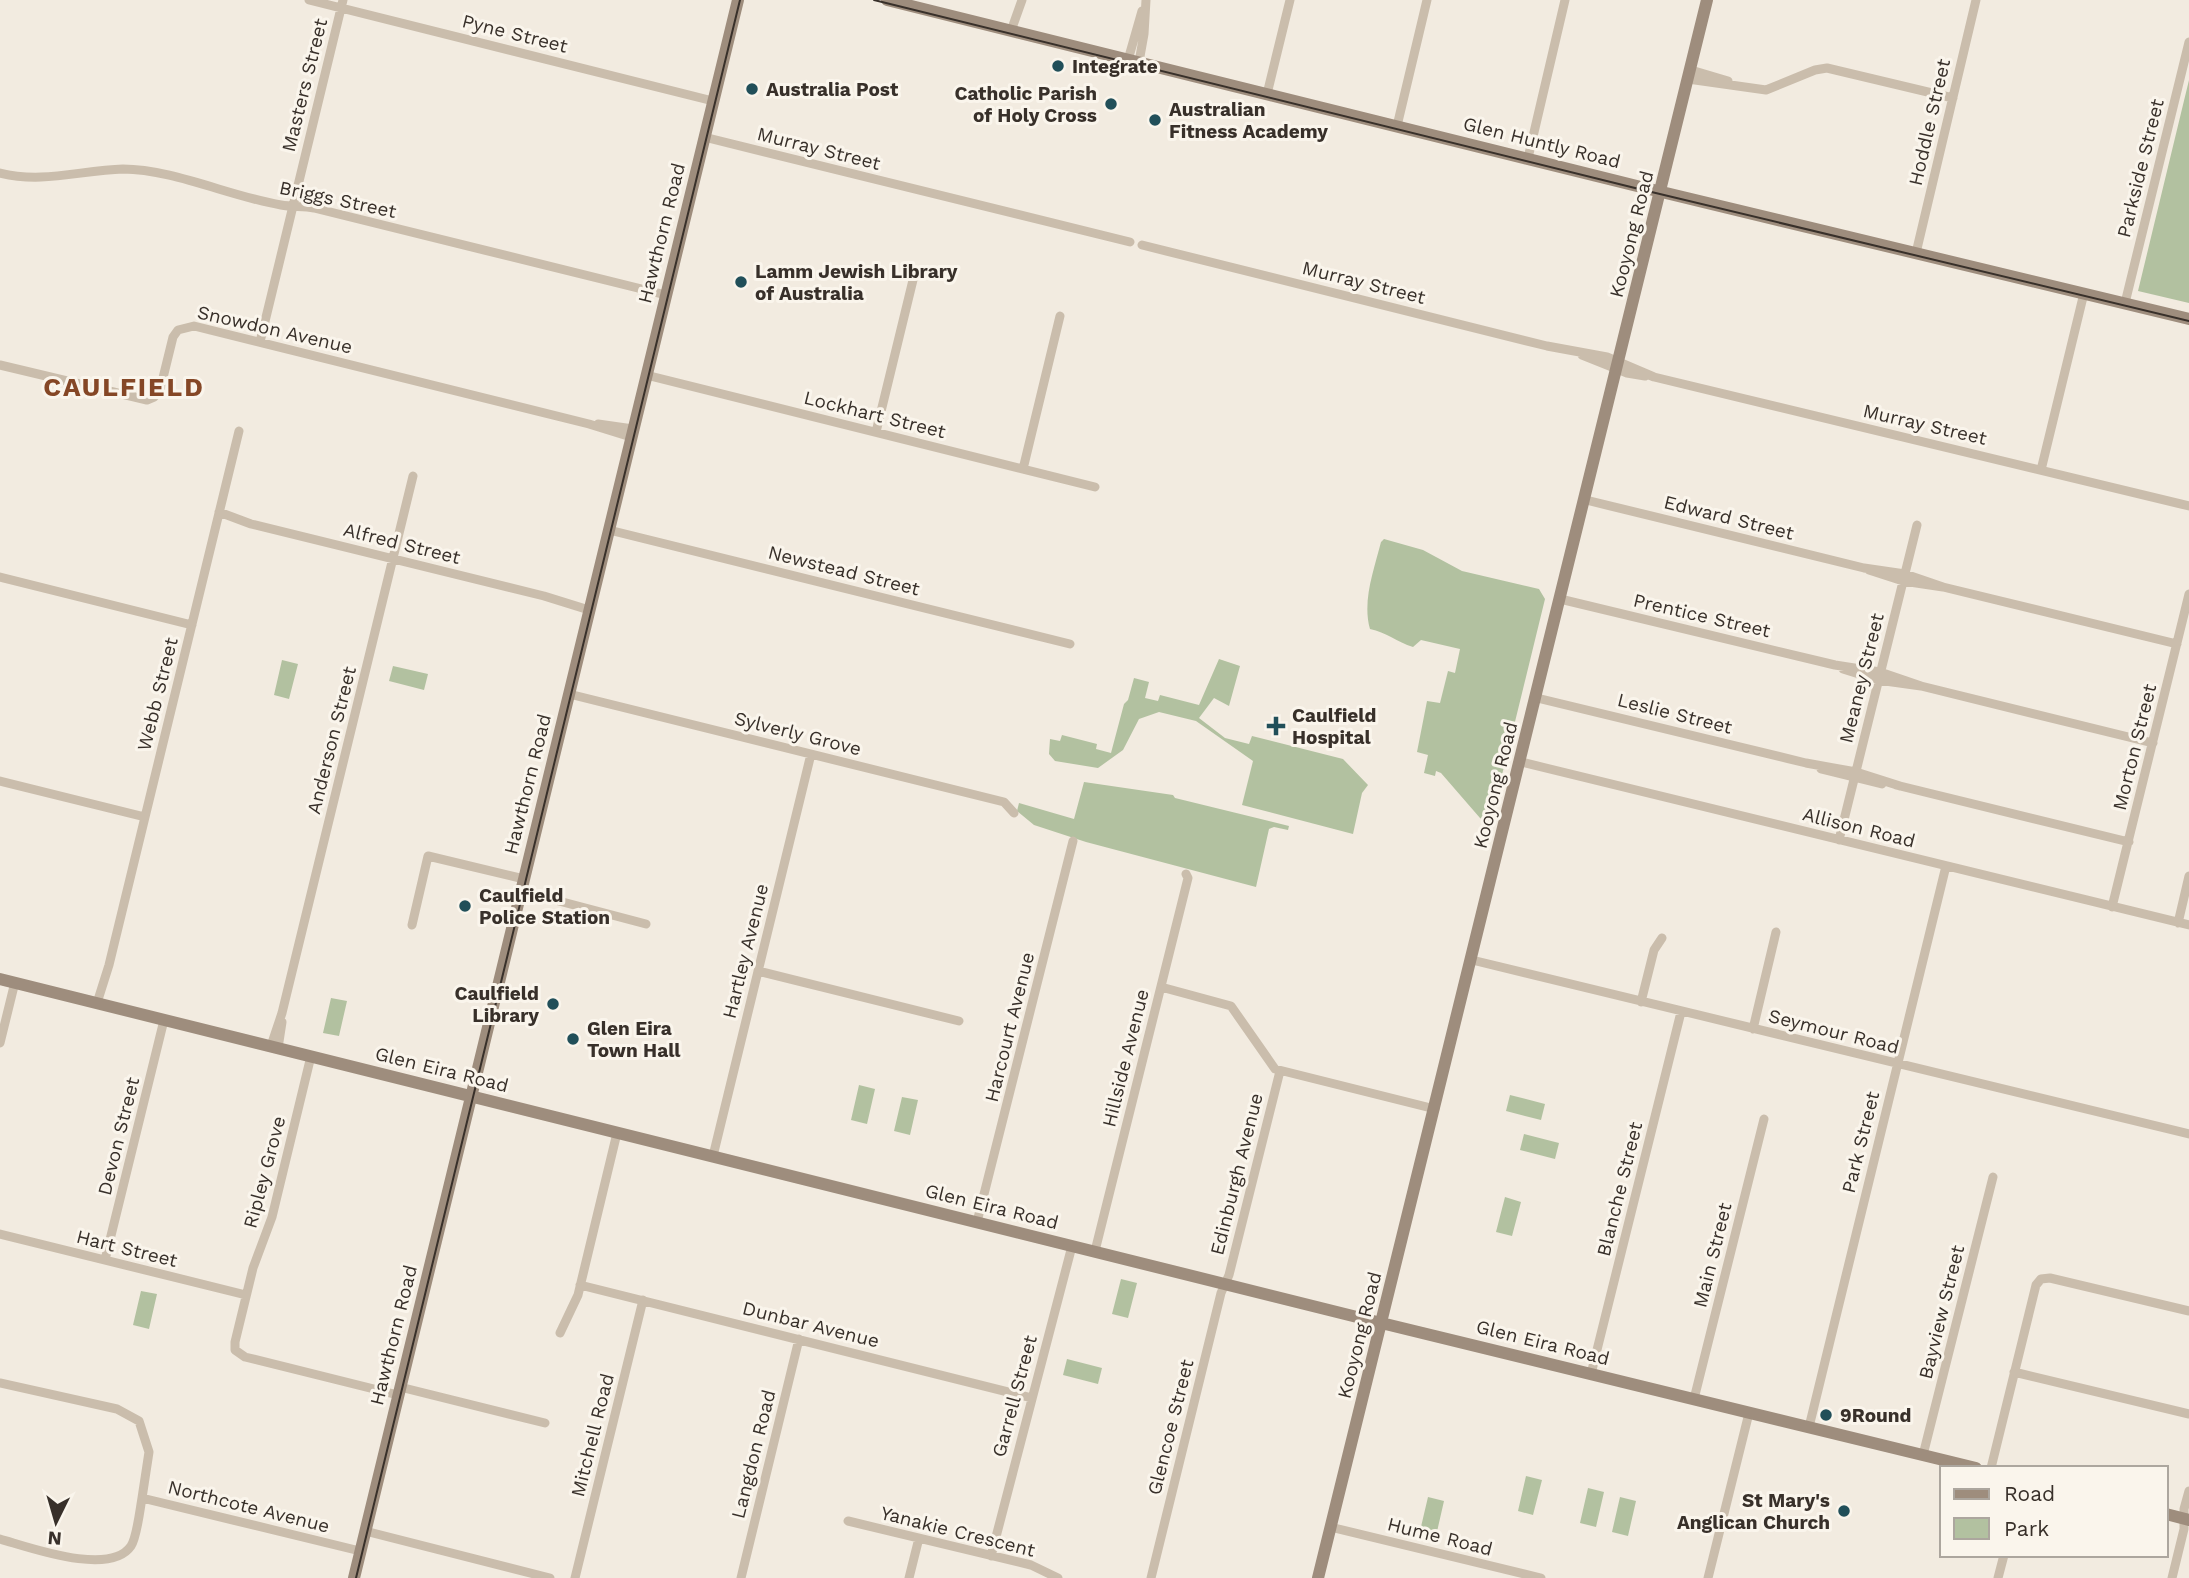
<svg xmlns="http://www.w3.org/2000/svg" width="2189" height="1578" font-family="'Work Sans',sans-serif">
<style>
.green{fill:#b2c1a0}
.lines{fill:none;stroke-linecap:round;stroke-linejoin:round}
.street{stroke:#cabdac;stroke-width:9}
.secondary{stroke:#9e8d7d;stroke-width:12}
.tram{stroke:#38302a;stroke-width:2}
.poi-dot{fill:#214f59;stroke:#faf5ec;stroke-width:2.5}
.labels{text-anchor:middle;stroke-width:6;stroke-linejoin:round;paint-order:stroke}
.street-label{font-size:19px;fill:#38302a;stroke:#faf5ec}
.poi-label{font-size:19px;font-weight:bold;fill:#38302a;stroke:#faf5ec;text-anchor:start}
.district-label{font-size:26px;font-weight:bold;letter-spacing:2px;fill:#854726;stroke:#faf5ec}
</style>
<rect width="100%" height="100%" fill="#f2ebe0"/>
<path class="green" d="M2189 80V303L2138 291Z
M1384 539 1423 550 1462 571 1539 589 1545 599 1490 824 1480 818 1441 773 1436 771 1435 776 1424 773 1428 755 1417 752 1427 701 1440 703 1448 671 1455 673 1460 649 1421 640 1413 647C1397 642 1386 632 1370 629 1362 601 1374 570 1381 542Z
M1219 659 1240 666 1229 706 1214 698 1199 718 1225 738 1249 744 1252 736 1343 759 1368 785 1362 793 1353 834 1242 805 1253 761 1196 721 1159 712 1139 719 1123 750 1098 768 1055 761 1049 754 1050 739 1060 741 1062 735 1097 744 1096 749 1111 753 1124 704 1128 700 1134 678 1149 682 1145 698 1158 701 1160 695 1199 705Z
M282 660 298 664 289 699 274 695Z
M393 666 428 674 424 690 389 681Z
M1084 782 1173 795 1175 798 1289 826 1288 830 1274 827 1269 829 1256 887 1086 842 1034 825 1017 811 1019 803 1074 819Z
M331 998 347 1001 339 1036 323 1033Z
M859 1085 875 1089 867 1124 851 1120Z
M1510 1095 1545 1104 1541 1120 1506 1111Z
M902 1097 918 1100 910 1135 894 1131Z
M1524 1134 1559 1143 1555 1159 1520 1150Z
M1505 1197 1521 1202 1512 1236 1496 1232Z
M1121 1279 1137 1283 1128 1318 1112 1314Z
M141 1291 157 1294 149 1329 133 1325Z
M1067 1359 1102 1368 1098 1384 1063 1375Z
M1526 1476 1542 1480 1533 1515 1518 1511Z
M1588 1488 1604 1492 1596 1527 1580 1523Z
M1428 1497 1444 1501 1436 1536 1420 1531Z
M1620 1497 1636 1501 1628 1536 1612 1532Z"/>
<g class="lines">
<path class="street" d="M309 0 713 101
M1011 31 1022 0
M1128 60 1142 11
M1139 62 1144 34 1146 0
M1691 70 1728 81
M1688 79 1766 90 1815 70 1827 68 1953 98
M1267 94 1290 0
M1397 126 1427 0
M704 137 1130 242
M1528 158 1565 0
M0 173C43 184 81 170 123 169 172 169 232 197 281 205 292 207 303 206 314 208L666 295
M1142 245 1547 346 1607 357 1654 377 2189 506
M1916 253 1976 0
M2125 303 2189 42
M260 342 343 0
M1582 355 1627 373 1645 376
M0 365 147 400 154 397 160 390 173 337 178 330 194 326 589 424 631 437
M646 375 1095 487
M598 424 633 429
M876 432 913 280
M1023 469 1060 316
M2041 470 2084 293
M1586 500 1864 568 1905 574 1943 587
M219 512 251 524 544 596 589 610
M609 530 1070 644
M1869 570 1903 581 1943 587 2177 644
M0 577 192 625
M1560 599 1835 665 1880 672 1921 686
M1843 669 1878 680 1921 686 2153 743
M569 694 1004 802 1014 813
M1537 698 1806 763 1856 772 1900 786
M1521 762 2189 925
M1821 769 1882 784
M0 781 145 817
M1896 785 2129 842
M1839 840 1917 525
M521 891 646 924
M2112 907 2189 594
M2178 923 2189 876
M412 925 428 856 524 879
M1472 960 2189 1134
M758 971 959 1021
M1161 987 1231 1006 1275 1069 1435 1109
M1641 1002 1654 950 1662 938
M97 1003 109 965 239 431
M1753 1029 1776 932
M0 1043 15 982
M271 1046 282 1013 413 476
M278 1048 282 1022
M311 1056 272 1217 253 1268 235 1342V1350L245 1357 398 1395
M713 1156 811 754
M977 1222 1073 841
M0 1234 246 1295
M1095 1251 1188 878 1186 874
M105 1260 164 1020
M580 1285 1032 1398
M560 1333 578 1295 617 1133
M2014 1372 2189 1414
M1591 1374 1681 1012
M0 1383 117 1409 139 1421 149 1452 142 1498 360 1551
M400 1387 545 1423
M1694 1399 1764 1119
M1809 1427 1946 866
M1923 1455 1993 1177
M1991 1468 2036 1285 2041 1279 2050 1278 2189 1311
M848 1521 1031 1565 1058 1578
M1330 1527 1541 1578
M365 1531 550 1578
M0 1539C29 1547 110 1577 131 1546 137 1537 140 1509 142 1498
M991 1556 1072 1246
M575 1578 643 1300
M741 1578 799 1339
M909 1578 919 1538
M1151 1578 1221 1293 1229 1275 1280 1071
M1708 1578 1749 1413
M1998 1578 2004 1555
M2172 1578 2184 1529V1509L2189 1491"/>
<path class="secondary" d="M887 0 1641 187 2189 319
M0 979 1369 1320 1976 1468
M2166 1514 2189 1520
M354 1578 738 0
M1318 1578 1707 0"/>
<path class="tram" d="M874 0 1639 189 2189 321
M356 1578 740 0"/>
</g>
<g class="poi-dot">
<circle cx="1058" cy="66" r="7"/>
<circle cx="752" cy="89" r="7"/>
<circle cx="1111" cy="104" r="7"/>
<circle cx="1155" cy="120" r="7"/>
<circle cx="741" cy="282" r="7"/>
<path d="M1272.5 715.5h7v7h7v7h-7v7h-7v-7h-7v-7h7z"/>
<circle cx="465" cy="906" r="7"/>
<circle cx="553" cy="1004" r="7"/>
<circle cx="573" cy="1039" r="7"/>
<circle cx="1826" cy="1415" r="7"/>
<circle cx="1844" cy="1511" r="7"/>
</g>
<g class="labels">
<g class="street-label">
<text transform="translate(515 33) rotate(14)" y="7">Pyne Street</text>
<text transform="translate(304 85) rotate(-76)" y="7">Masters Street</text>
<text transform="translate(1929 122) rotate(-77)" y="7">Hoddle Street</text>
<text transform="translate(1542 142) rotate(14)" y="7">Glen Huntly Road</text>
<text transform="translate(819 148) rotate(14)" y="7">Murray Street</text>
<text transform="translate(2140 168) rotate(-76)" y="7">Parkside Street</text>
<text transform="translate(338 199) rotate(12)" y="7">Briggs Street</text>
<text transform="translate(661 233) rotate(-76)" y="7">Hawthorn Road</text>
<text transform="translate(1631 234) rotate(-76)" y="7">Kooyong Road</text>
<text transform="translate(1364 282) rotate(14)" y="7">Murray Street</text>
<text transform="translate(275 329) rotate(13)" y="7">Snowdon Avenue</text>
<text transform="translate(875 414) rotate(14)" y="7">Lockhart Street</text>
<text transform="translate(1925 424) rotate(13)" y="7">Murray Street</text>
<text transform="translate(1729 517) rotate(14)" y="7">Edward Street</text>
<text transform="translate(402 543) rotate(14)" y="7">Alfred Street</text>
<text transform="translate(844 570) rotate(14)" y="7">Newstead Street</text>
<text transform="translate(1702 615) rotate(13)" y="7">Prentice Street</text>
<text transform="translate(1861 678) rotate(-76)" y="7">Meaney Street</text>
<text transform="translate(157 694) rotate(-76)" y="7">Webb Street</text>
<text transform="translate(1675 713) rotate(14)" y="7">Leslie Street</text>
<text transform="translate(798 733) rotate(14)" y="7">Sylverly Grove</text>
<text transform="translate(331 740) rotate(-76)" y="7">Anderson Street</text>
<text transform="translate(2134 747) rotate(-76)" y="7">Morton Street</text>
<text transform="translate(527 784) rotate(-76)" y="7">Hawthorn Road</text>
<text transform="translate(1495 785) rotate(-76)" y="7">Kooyong Road</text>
<text transform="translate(1859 827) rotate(14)" y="7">Allison Road</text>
<text transform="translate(745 951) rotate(-76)" y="7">Hartley Avenue</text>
<text transform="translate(1009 1027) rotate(-76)" y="7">Harcourt Avenue</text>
<text transform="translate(1834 1031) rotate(14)" y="7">Seymour Road</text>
<text transform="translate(1125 1058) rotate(-76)" y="7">Hillside Avenue</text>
<text transform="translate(442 1069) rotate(14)" y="7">Glen Eira Road</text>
<text transform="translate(118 1136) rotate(-76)" y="7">Devon Street</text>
<text transform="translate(1860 1142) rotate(-76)" y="7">Park Street</text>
<text transform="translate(264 1172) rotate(-75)" y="7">Ripley Grove</text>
<text transform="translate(1236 1174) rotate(-76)" y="7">Edinburgh Avenue</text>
<text transform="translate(1619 1189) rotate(-76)" y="7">Blanche Street</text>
<text transform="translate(992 1206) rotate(14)" y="7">Glen Eira Road</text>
<text transform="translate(127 1248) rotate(14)" y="7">Hart Street</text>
<text transform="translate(1712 1255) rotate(-76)" y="7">Main Street</text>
<text transform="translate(1941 1312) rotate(-76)" y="7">Bayview Street</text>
<text transform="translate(811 1324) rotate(14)" y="7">Dunbar Avenue</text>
<text transform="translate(393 1335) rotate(-76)" y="7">Hawthorn Road</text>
<text transform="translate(1359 1335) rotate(-76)" y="7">Kooyong Road</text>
<text transform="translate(1543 1342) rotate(14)" y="7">Glen Eira Road</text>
<text transform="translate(1014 1396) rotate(-75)" y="7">Garrell Street</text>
<text transform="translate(1170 1427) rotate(-76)" y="7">Glencoe Street</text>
<text transform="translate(592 1435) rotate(-76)" y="7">Mitchell Road</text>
<text transform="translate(753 1454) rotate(-76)" y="7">Langdon Road</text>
<text transform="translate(249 1506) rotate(14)" y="7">Northcote Avenue</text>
<text transform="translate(958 1531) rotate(14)" y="7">Yanakie Crescent</text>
<text transform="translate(1440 1536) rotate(14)" y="7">Hume Road</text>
</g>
<g class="poi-label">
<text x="1072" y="73">Integrate</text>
<text x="766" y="96">Australia Post</text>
<text x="1097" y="100" text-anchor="end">Catholic Parish<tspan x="1097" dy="22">of Holy Cross</tspan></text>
<text x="1169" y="116">Australian<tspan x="1169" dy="22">Fitness Academy</tspan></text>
<text x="755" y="278">Lamm Jewish Library<tspan x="755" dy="22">of Australia</tspan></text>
<text x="1292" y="722">Caulfield<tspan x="1292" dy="22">Hospital</tspan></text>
<text x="479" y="902">Caulfield<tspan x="479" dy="22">Police Station</tspan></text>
<text x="539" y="1000" text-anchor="end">Caulfield<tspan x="539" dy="22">Library</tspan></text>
<text x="587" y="1035">Glen Eira<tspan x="587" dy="22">Town Hall</tspan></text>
<text x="1840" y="1422">9Round</text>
<text x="1830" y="1507" text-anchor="end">St Mary's<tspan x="1830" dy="22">Anglican Church</tspan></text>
</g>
<g class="district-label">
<text x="124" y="396">CAULFIELD</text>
</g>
</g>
<rect x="1940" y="1466" width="228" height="91" fill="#faf5ec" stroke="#aca69e" stroke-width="2"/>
<rect x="1954" y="1489" width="35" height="10" fill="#9e8d7d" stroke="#aca69e" stroke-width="2"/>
<text x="2004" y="1501" font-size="21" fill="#38302a">Road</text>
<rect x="1954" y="1518" width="35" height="21" fill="#b2c1a0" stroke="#aca69e" stroke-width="2"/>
<text x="2004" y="1536" font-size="21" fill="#38302a">Park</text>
<g transform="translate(56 1522) rotate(185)" stroke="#faf5ec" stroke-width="5" paint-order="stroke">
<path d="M0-5L12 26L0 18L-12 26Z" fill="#38302a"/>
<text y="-10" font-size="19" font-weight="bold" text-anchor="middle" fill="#38302a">N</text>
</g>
</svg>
